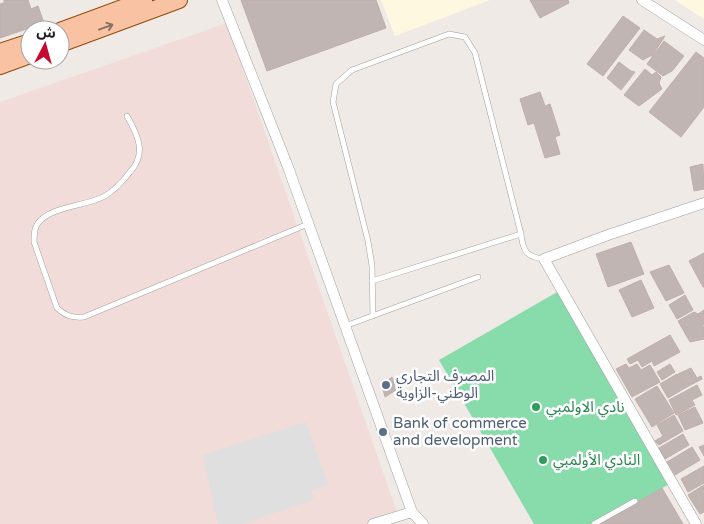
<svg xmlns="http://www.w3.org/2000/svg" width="704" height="524" font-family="'Varela Round','Noto Sans Arabic',sans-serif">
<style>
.education{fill:#fef8e1}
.military{fill:#f1dcda}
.pitch{fill:#88dbaa}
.parking{fill:#dfdfdf}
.building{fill:#c0b5b3;stroke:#c1aea9}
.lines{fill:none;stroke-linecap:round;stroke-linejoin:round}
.lane-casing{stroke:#a0a0a0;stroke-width:6}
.street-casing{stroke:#a0a0a0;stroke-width:11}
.primary-casing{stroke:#944807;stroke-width:18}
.lane{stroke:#fff;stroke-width:5}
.street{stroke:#fff;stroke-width:10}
.primary{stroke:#f8c2a3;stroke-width:16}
.oneway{stroke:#8c7061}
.service-dot{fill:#5c6f8a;stroke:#fff;stroke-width:2}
.leisure-dot{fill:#2e9e5b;stroke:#fff;stroke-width:2}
.labels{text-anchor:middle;stroke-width:5;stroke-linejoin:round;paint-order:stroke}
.service-label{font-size:15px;fill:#4e5e75;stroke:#fff;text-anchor:start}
.leisure-label{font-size:15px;fill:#27864d;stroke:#fff;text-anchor:start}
</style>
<rect width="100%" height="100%" fill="#f0eae6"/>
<path class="education" d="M381 0H490L395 36Z
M675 0H704V19Z"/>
<path class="military" d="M227 23 399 518 381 524H0V102Z"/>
<path class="pitch" d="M559 291 671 483 600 524H534L439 360Z"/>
<path class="parking" d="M306 422 328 485 311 491 314 498 307 502 242 524H218L203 455Z"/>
<path class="building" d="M4 0H28L31 9 38 6 44 23 0 38V4L4 3Z
M241 0H376L386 28 267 71Z
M530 0H568L569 3 540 18Z
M623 16 640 28 603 76 587 64Z
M644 30 657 39 665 36 652 56H650L643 60 629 50Z
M664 41 684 56 672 71 663 76 647 64Z
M696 52 704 58V107L681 137 649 112Z
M619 62 631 71 635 72 621 90 607 78Z
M645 69 652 75 656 72 661 77 659 83 662 89 639 106 624 95Z
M540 92 545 106 550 104 560 135 555 137 560 154 545 158 534 123 528 125 520 99Z
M703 164 704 189 694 191 690 167Z
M631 242 644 274 608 287 596 254Z
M704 253V287H703L689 261Z
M669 265 684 293 666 301 650 272Z
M641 280 654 308 632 317 619 290Z
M685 295 693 310 677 319 669 305Z
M704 310V325L698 314Z
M694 312 698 314 704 328V339L690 342 678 321Z
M670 335 680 352 654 366 652 361 642 367 638 360 630 364 627 359Z
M626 364 629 368 637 364 641 370 650 365 660 382 632 397 616 369Z
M670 364 675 372 662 380 657 372Z
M691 368 697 378 701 376 702 379 685 388 678 374Z
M677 374 685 388 668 398 660 384Z
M392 377 396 390 385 397 382 385Z
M697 385 702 395 692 400 695 405 676 415 669 400Z
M657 386 674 413 652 427 635 399Z
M695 407 703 423 685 430 678 415Z
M674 415 683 431 659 445 655 441 663 436 657 425Z
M683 434 689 445 665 459 659 448Z
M704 445V456L699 447Z
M692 447 700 460 675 475 667 462Z
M704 466V483L688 492 681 479Z
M704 485V512L700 514 688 495Z
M662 488 683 524H600Z"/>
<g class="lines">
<g class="lane-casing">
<path id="lane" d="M127 116C138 135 147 154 130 172 123 181 115 190 105 196 87 206 51 206 38 223 34 228 34 235 34 242L57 308C66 316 72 318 84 317L308 224
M372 281 521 234
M373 316 372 266 368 241 333 102 336 84 352 70 449 34 465 37 475 53 521 234C523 251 526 257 544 259
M345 326 478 277
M594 524 635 501"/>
</g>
<g class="street-casing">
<path id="street" d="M222 0 288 167 412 512 423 524
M642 0 704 40
M373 524 412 512
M696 524 544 259 608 235 704 203"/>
</g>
<g class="primary-casing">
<path id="primary" d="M60 31 144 0
M60 44 179 0
M0 52 30 42
M0 66 30 55"/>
</g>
<use href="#lane" class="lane"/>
<use href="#street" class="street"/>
<use href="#primary" class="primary"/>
</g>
<defs><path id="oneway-shaft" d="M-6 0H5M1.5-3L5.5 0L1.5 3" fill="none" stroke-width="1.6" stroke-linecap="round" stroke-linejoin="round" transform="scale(1.25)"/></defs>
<use class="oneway" href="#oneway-shaft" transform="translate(106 27) rotate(-20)"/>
<g class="service-dot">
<circle cx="386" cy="385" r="5"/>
<circle cx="383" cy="432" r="5"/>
</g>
<g class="leisure-dot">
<circle cx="536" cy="407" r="5"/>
<circle cx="543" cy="460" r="5"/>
</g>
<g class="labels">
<g class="service-label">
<text x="396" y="381">المصرف التجاري<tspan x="396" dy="17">الوطني-الزاوية</tspan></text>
<text x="393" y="428">Bank of commerce<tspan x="393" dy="17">and development</tspan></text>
</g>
<g class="leisure-label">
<text x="546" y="412">نادي الاولمبي</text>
<text x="553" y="465">النادي الأولمبي</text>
</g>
</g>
<g transform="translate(45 45) rotate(6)"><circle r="24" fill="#ffffff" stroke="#a5a5a5"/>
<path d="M0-4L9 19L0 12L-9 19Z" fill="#c6092f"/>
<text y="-8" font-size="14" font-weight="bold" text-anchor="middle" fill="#1f1f1f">ش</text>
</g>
</svg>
